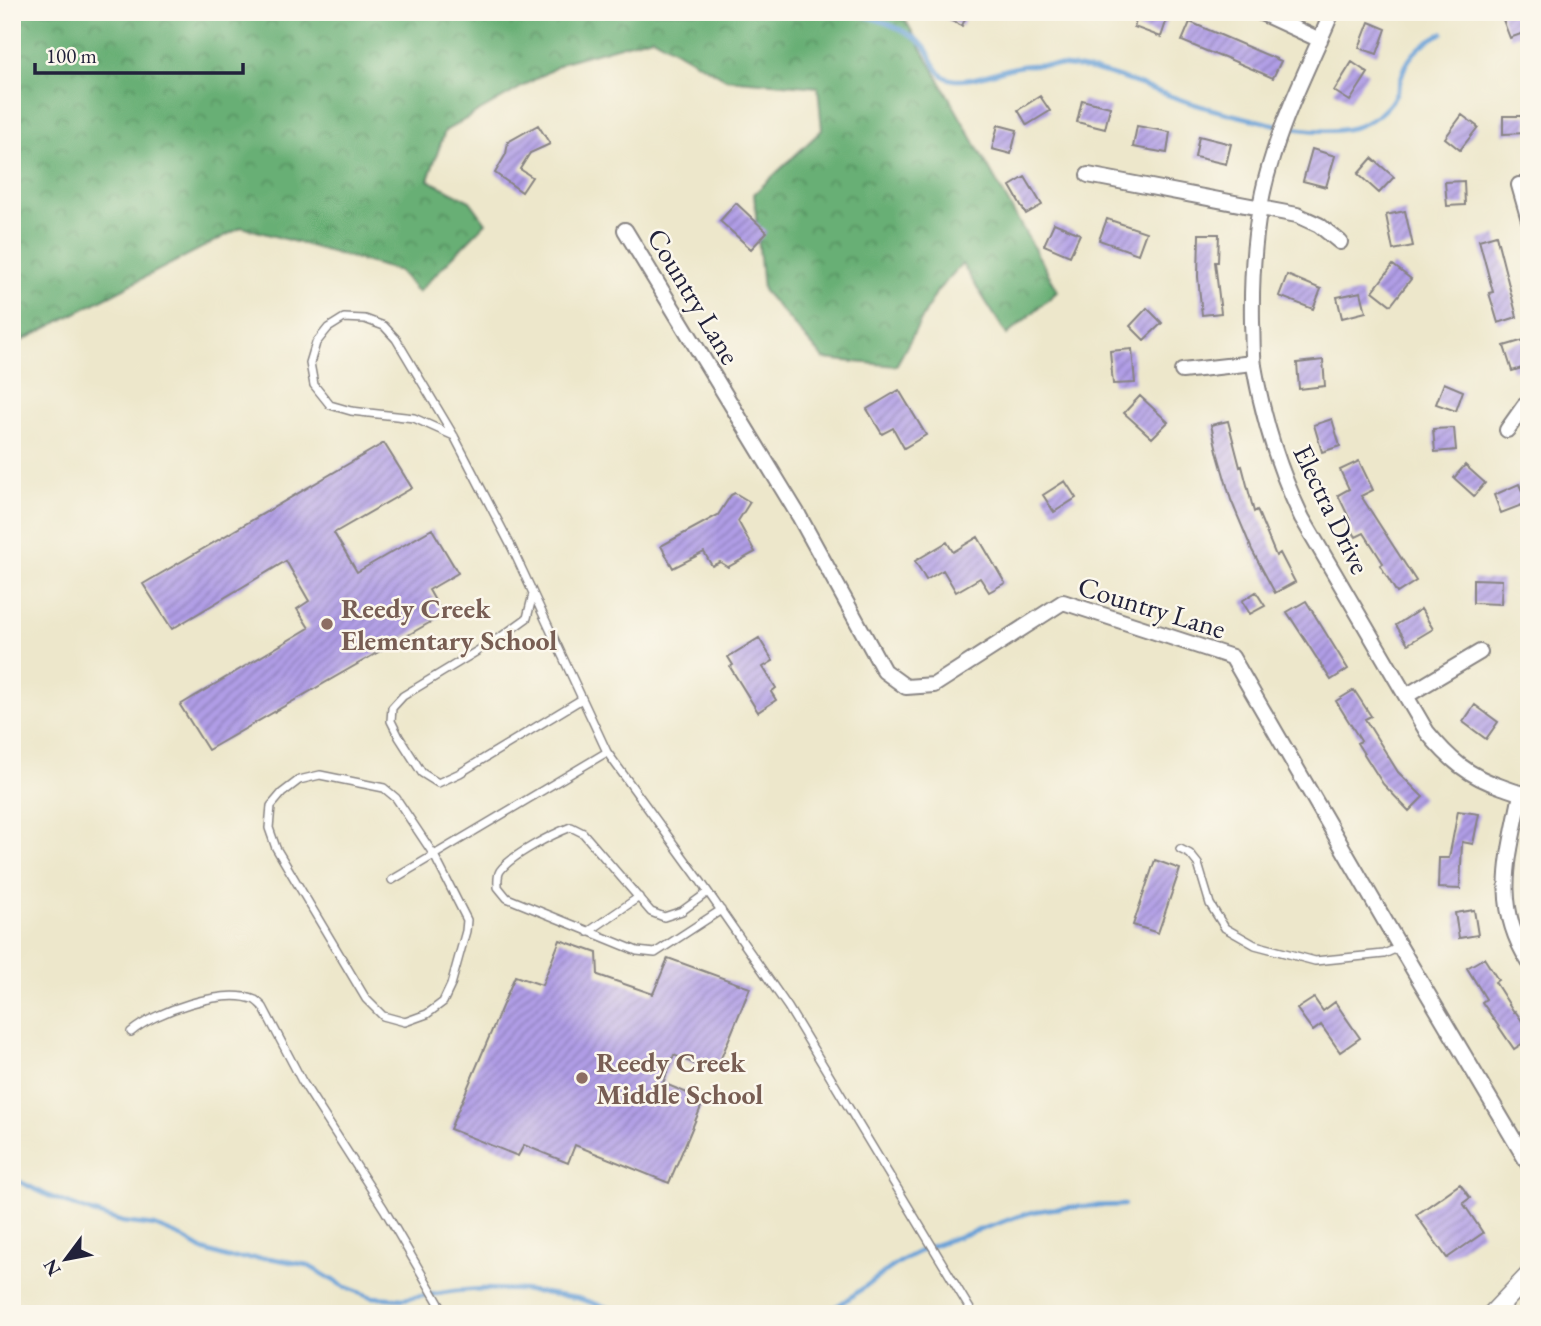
<svg xmlns="http://www.w3.org/2000/svg" width="1541" height="1326" font-family="'EB Garamond',serif">
<style>
.forest{fill:url(#forest-crowns);stroke:#456858;stroke-width:2}
.lines{fill:none;stroke-linecap:round;stroke-linejoin:round}
.stream{stroke:#68a0d7;stroke-width:4.5}
.building{fill:url(#building-hatch)}
.service-casing{stroke:#888483;stroke-width:10}
.minor-casing{stroke:#888483;stroke-width:18}
.tertiary-casing{stroke:#888483;stroke-width:21}
.service{stroke:#fff;stroke-width:7}
.minor{stroke:#fff;stroke-width:14}
.tertiary{stroke:#fff;stroke-width:18}
.education-dot{fill:#8d6e63;stroke:#fbf7ec;stroke-width:2.5}
.labels{text-anchor:middle;stroke-width:5;stroke-linejoin:round;paint-order:stroke}
.street-label{font-size:28px;fill:#22223b;stroke:#fbf7ec}
.education-label{font-size:28px;font-weight:bold;fill:#785e54;stroke:#fbf7ec;text-anchor:start}
</style>
<defs>
<pattern id="forest-crowns" width="20" height="18" patternUnits="userSpaceOnUse" patternTransform="scale(1.75)"><rect width="20" height="18" fill="#68af74"/><path d="M2 6a3 3 0 1 1 6 0M12 15a3 3 0 1 1 6 0" fill="none" stroke="#558e60"/></pattern>
<pattern id="building-hatch" width="6" height="6" patternUnits="userSpaceOnUse" patternTransform="scale(1.75)"><rect width="6" height="6" fill="#b09de6"/><path d="M-1 1l2-2M0 6l6-6M5 7l2-2" fill="none" stroke="#8f80bc"/></pattern>
</defs>
<rect width="100%" height="100%" fill="#fbf7ec"/>
<filter id="ink" filterUnits="userSpaceOnUse"><feTurbulence type="fractalNoise" baseFrequency=".0143" numOctaves="2"/><feDisplacementMap in="SourceGraphic" scale="14" xChannelSelector="R" yChannelSelector="G"/><feConvolveMatrix kernelMatrix="1 2 1 2 8 2 1 2 1" color-interpolation-filters="sRGB"/></filter>
<filter id="wash" filterUnits="userSpaceOnUse"><feTurbulence type="fractalNoise" baseFrequency=".00686" numOctaves="4" result="noise"/><feDisplacementMap in="SourceGraphic" scale="28" xChannelSelector="R" yChannelSelector="G"/><feGaussianBlur stdDeviation="1.57" result="paint"/><feColorMatrix in="noise" values="0 0 0 0 0 0 0 0 0 0 0 0 0 0 0 0 0 1.4 0 .05"/><feComposite in="paint" operator="in"/></filter>
<g filter="url(#wash)">
<rect width="100%" height="100%" fill="#ede7cb"/>
<path class="forest" d="M12 12H901L1058 291 1007 335 962 264 937 291 896 366 824 359 763 290 754 194 822 130 818 87 726 79 652 37 567 61 445 131 428 180 470 201 486 223 418 292 399 271 242 227 12 346Z"/>
<g class="lines">
<path class="stream" d="M848 12C872 17 907 28 924 46 932 54 934 71 945 77 963 87 997 70 1017 67 1035 63 1057 65 1075 67 1117 73 1151 90 1191 103 1218 112 1246 118 1273 124 1299 130 1327 134 1352 128 1368 124 1387 111 1394 97 1399 90 1400 81 1403 72 1409 54 1426 40 1443 33
M12 1178 51 1197 91 1212 122 1222 155 1226 179 1236 203 1250 228 1258H269L307 1265 343 1286 372 1297 403 1299 455 1291 482 1289 523 1290 577 1298 628 1314
M823 1314C853 1299 875 1277 903 1260 930 1244 959 1237 988 1227 1007 1221 1024 1212 1044 1210 1070 1206 1097 1206 1124 1205"/>
</g>
<g id="blocks">
<path class="building" d="M932 12H968L962 26Z
M1139 12H1149L1167 19 1161 37 1134 27Z
M1500 12H1522L1529 31 1510 38Z
M1190 22 1281 61 1273 78 1222 56 1221 57 1182 41Z
M1369 22 1386 29 1377 54 1359 48Z
M1352 62 1368 73 1350 101 1334 91Z
M1040 96 1050 111 1027 125 1018 110Z
M1082 100 1110 107 1105 129 1077 122Z
M1462 115 1478 127 1460 150 1445 138Z
M1503 116H1527L1528 133 1503 134Z
M538 125 550 144 530 153 520 169 532 177 522 192 495 173 506 154 508 142Z
M998 125 1017 130 1011 154 992 149Z
M1137 126 1170 132 1167 153 1133 147Z
M1199 136 1231 144 1226 164 1195 157Z
M1312 149 1335 156 1326 187 1303 181Z
M1372 158 1394 177 1379 193 1358 174Z
M1025 177 1042 205 1026 214 1010 186Z
M1464 181 1465 205 1447 206 1445 182Z
M736 203 767 232 751 249 720 221Z
M1405 211 1413 246 1393 250 1386 215Z
M1107 219 1146 232 1138 254 1099 240Z
M1054 223 1080 234 1070 256 1044 245Z
M1199 234H1219L1218 262H1215L1221 313 1202 315 1198 277Z
M1496 235 1517 317 1498 323 1489 293 1493 292 1479 240Z
M1393 265 1411 279 1391 305 1373 291Z
M1287 275 1321 289 1313 309 1279 296Z
M1361 292 1366 312 1342 318 1337 297Z
M1147 308 1162 323 1144 340 1130 326Z
M1524 340 1529 356V366L1512 371 1504 346Z
M1132 349 1135 383 1113 384 1110 351Z
M1323 360 1325 386 1299 389 1297 363Z
M1444 383 1463 391 1456 411 1436 404Z
M899 390 926 435 904 448 893 428 882 434 867 409Z
M1140 396 1168 422 1152 438 1124 413Z
M1332 419 1340 446 1322 452 1314 425Z
M1228 421 1240 467 1242 466 1254 512 1257 510 1276 556 1280 553 1295 582 1275 593 1252 550 1231 500 1218 455 1211 425Z
M1454 428 1456 450 1435 452 1433 429Z
M384 443 412 488 334 533 357 572 432 529 458 573 429 590 443 615 208 750 180 705 309 628 297 609 309 601 286 561 172 629 143 584Z
M1359 461 1373 490 1361 496 1416 581 1397 593 1380 565 1383 563 1364 533 1356 537 1347 522 1350 520 1338 495 1349 489 1340 470Z
M1465 465 1485 483 1474 496 1454 478Z
M1065 481 1076 498 1054 512 1043 495Z
M1519 484 1527 503 1501 513 1494 495Z
M735 493 750 502 738 521 755 552 728 567 720 562 712 566 704 552 673 568 661 546 718 515 731 495Z
M978 537 1005 583 989 592 980 578 956 592 943 570 926 580 915 561 947 542 953 552Z
M1473 579 1502 580 1501 604 1473 603Z
M1256 592 1265 606 1250 614 1242 601Z
M1306 601 1348 669 1331 680 1287 612Z
M1421 609 1433 629 1408 644 1396 625Z
M759 638 773 661 763 667 776 688 771 692 776 700 758 712 730 667 733 665 728 657Z
M1354 690 1371 716 1365 719 1398 772 1423 797 1409 811 1383 784 1357 743 1361 741 1336 701Z
M1475 705 1498 722 1486 739 1463 722Z
M1458 811 1479 814 1473 844 1462 842 1460 889 1438 888 1439 858H1449Z
M1155 860 1180 869 1158 933 1133 925Z
M1474 910 1478 935 1459 938 1455 913Z
M560 940 597 953 598 975 653 994 668 958 750 988 715 1073 674 1055 663 1083 704 1100 669 1183 575 1145 568 1163 524 1145 518 1156 450 1129 515 976 542 985Z
M1484 958 1498 980 1495 982 1514 1012 1515 1011 1529 1031V1039L1514 1049 1482 1002 1486 999 1467 968Z
M1314 998 1323 1011 1335 1002 1360 1038 1340 1052 1321 1025 1313 1031 1297 1009Z
M1460 1184 1470 1198 1463 1203 1483 1233 1447 1258 1416 1215Z"/>
</g>
</g>
<g filter="url(#ink)">
<use href="#blocks" fill-opacity="0" stroke="#888483" stroke-width="2"/>
<g class="lines">
<g class="service-casing">
<path id="service" d="M454 436 414 418 351 411 330 405 314 385 310 363 316 343 328 328 344 318 365 319 384 326 396 339 454 436 512 548 607 752 699 879 788 1007 973 1314
M533 594 527 618 502 636 403 696 392 708 391 721 399 737 422 773 438 783 460 773 582 699
M320 775 384 788 396 798 434 855 467 920 466 931 451 985 443 1002 427 1014 405 1022 383 1016 366 999 276 848 269 828 271 806 282 793 299 780Z
M1180 849 1190 854 1198 864 1210 904 1225 928 1255 945 1315 961 1384 954 1400 947
M392 880 607 752
M708 892 682 911 664 917 651 912 583 833 571 827C553 834 511 855 500 871 497 876 498 881 498 887L507 898 637 951 655 953 721 910
M588 932 639 897
M131 1032C154 1012 224 987 255 1000 257 1001 261 1005 263 1007L302 1081 384 1209 445 1314"/>
</g>
<g class="minor-casing">
<path id="minor" d="M1259 12 1320 40
M1332 12C1312 59 1288 106 1273 155 1255 209 1251 267 1252 323 1253 337 1252 352 1254 366 1263 419 1279 470 1302 518L1427 732C1449 759 1468 776 1502 787 1511 790 1519 794 1529 794
M1088 175 1297 215 1319 225 1340 242
M1519 185 1529 220
M625 230 799 516 884 671 906 687 934 685 1063 602 1232 657 1400 947 1529 1165
M1182 371 1253 363
M1507 430 1524 406 1529 403
M1406 696 1480 652
M1521 794C1509 856 1492 904 1529 962"/>
</g>
<g class="tertiary-casing">
<path id="tertiary" d="M1492 1314 1529 1275"/>
</g>
<use href="#service" class="service"/>
<use href="#minor" class="minor"/>
<use href="#tertiary" class="tertiary"/>
</g>
</g>
<g class="education-dot">
<circle cx="327" cy="624" r="7"/>
<circle cx="582" cy="1078" r="7"/>
</g>
<g class="labels">
<g class="street-label">
<text transform="translate(694 296) rotate(59)" y="10">Country Lane</text>
<text transform="translate(1332 509) rotate(64)" y="10">Electra Drive</text>
<text transform="translate(1152 607) rotate(17)" y="10">Country Lane</text>
</g>
<g class="education-label">
<text x="341" y="618">Reedy Creek<tspan x="341" dy="32">Elementary School</tspan></text>
<text x="596" y="1072">Reedy Creek<tspan x="596" dy="32">Middle School</tspan></text>
</g>
</g>
<rect width="1541" height="1326" fill="none" stroke="#fbf7ec" stroke-width="42"/>
<g transform="translate(66 1259) rotate(238)" stroke="#fbf7ec" stroke-width="5" paint-order="stroke">
<path d="M0-5L12 26L0 18L-12 26Z" fill="#22223b"/>
<text y="-10" font-size="19" font-weight="bold" text-anchor="middle" fill="#22223b">N</text>
</g>
<path d="M35 63v10h208v-10" fill="none" stroke="#22223b" stroke-width="3.5"/>
<text x="46" y="63" font-size="21" fill="#22223b" stroke="#fbf7ec" stroke-width="5" paint-order="stroke">100 m</text>
</svg>
